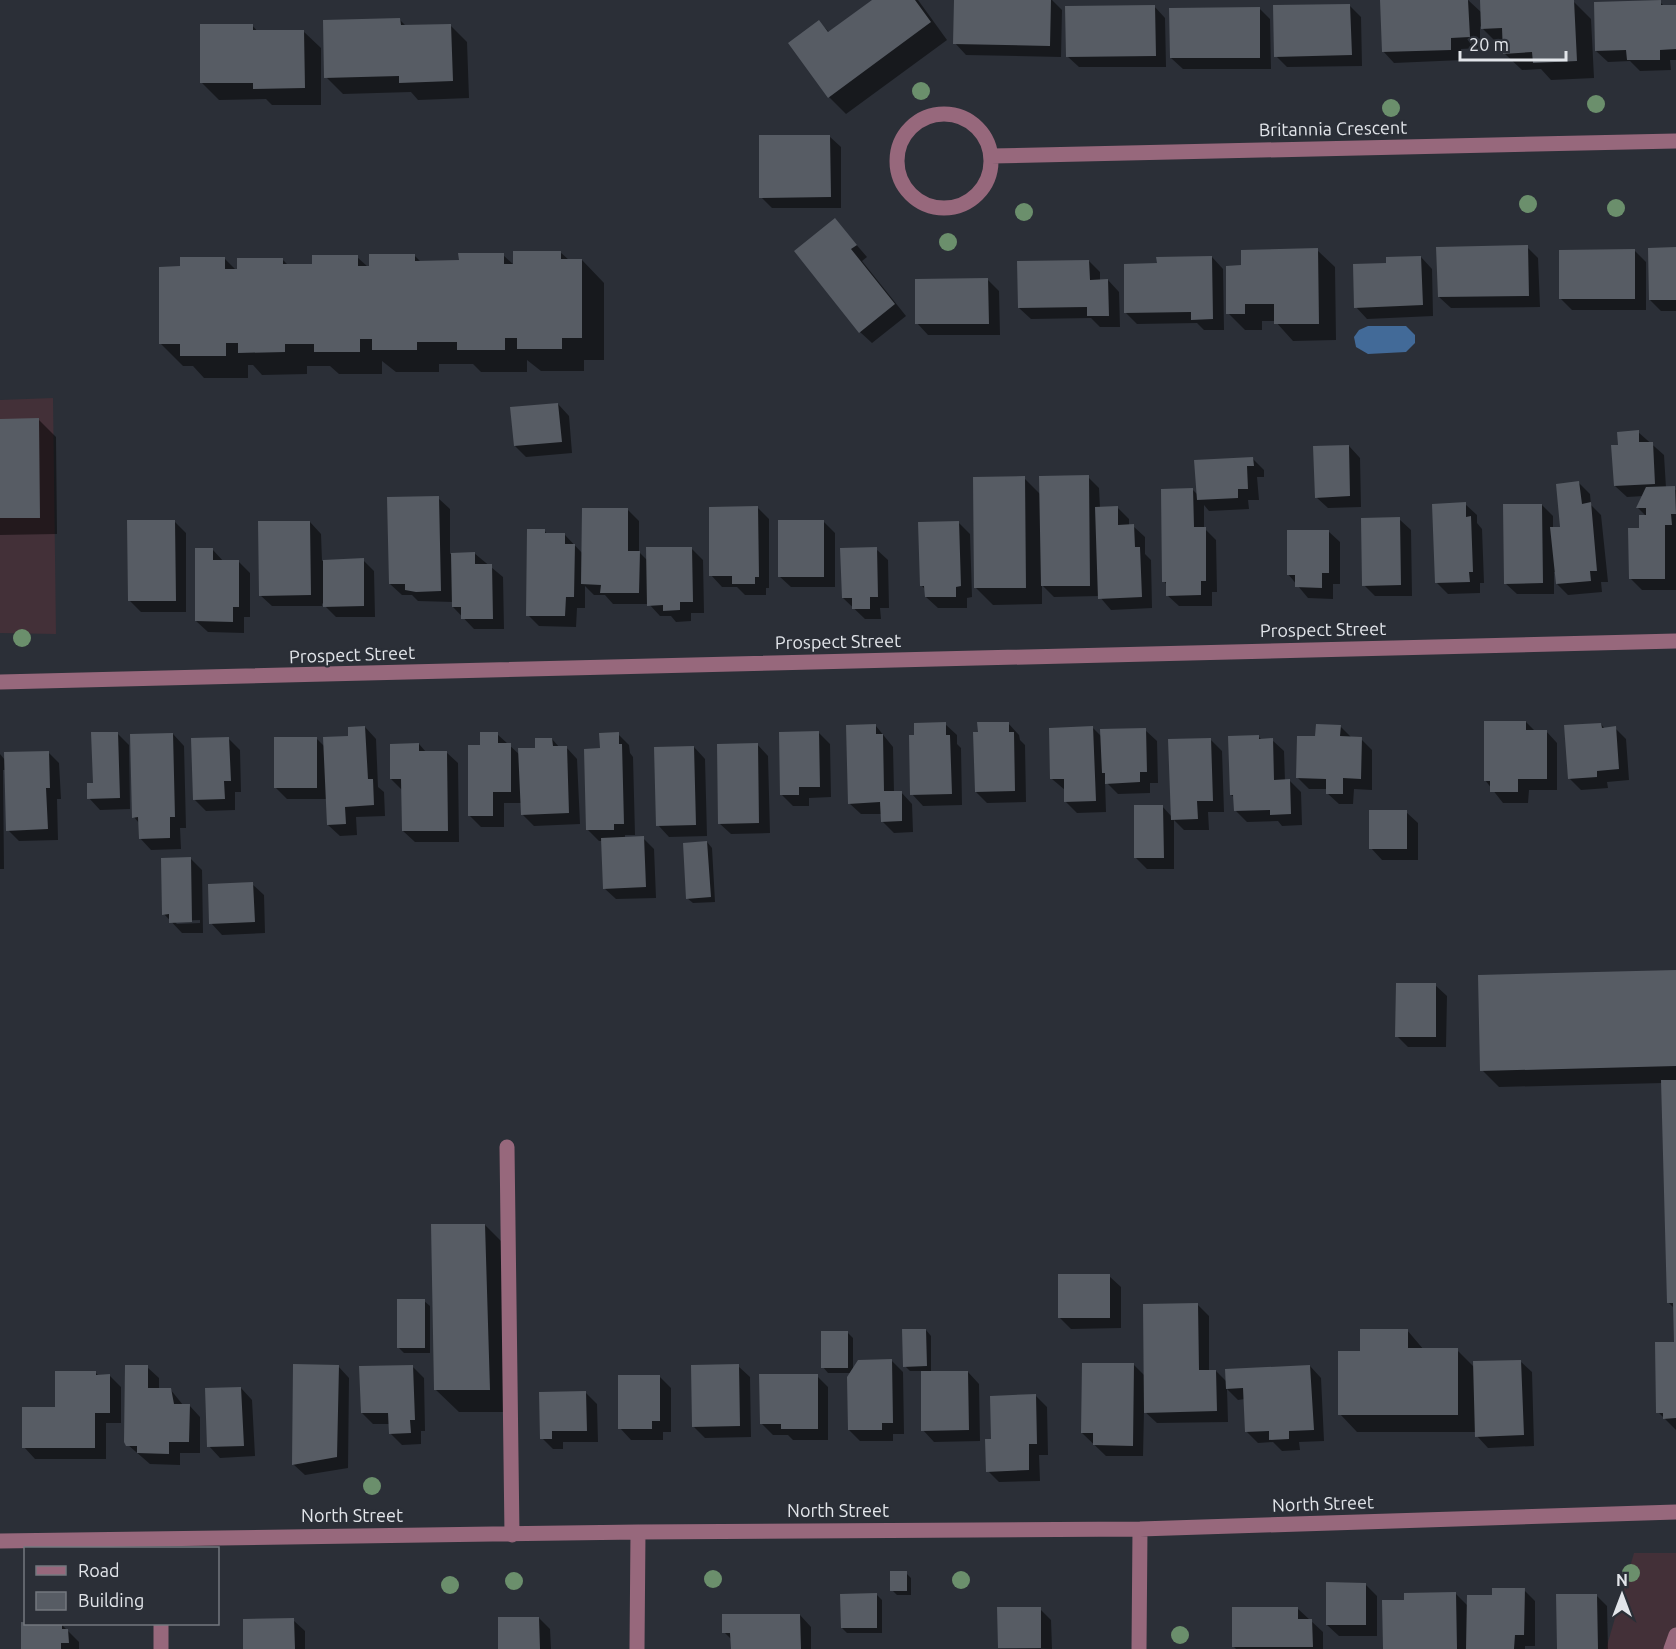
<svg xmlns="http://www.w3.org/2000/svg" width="1676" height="1649" font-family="Ubuntu,sans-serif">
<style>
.commercial{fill:#433038}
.water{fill:#426a98}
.shadow{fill:#0007;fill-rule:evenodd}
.building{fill:#575c64}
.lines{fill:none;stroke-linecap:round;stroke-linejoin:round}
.minor{stroke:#97687c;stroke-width:15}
.tree{fill:#6b8f6c}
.labels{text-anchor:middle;stroke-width:4.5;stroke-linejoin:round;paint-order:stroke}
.street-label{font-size:18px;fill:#e2e5ea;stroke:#2b2f37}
</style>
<rect width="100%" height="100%" fill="#2b2f37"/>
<path class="commercial" d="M53 398 56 634 0 633V400Z
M1634 1553H1676V1649H1606Z"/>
<path class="water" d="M1368 326H1406L1415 335V343L1406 352 1368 354 1356 347 1354 337 1359 330Z"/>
<path class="shadow" d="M874 0H918L947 40 846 114 829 97 819 22 830 33Z
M956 0H1052L1062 10 1061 57 966 55 955 43Z
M1406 0H1468L1482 13 1481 0 1574 2 1591 19 1594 78 1551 80 1541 69 1522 70 1504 53V45L1500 46 1480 26V48L1461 49 1462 60 1394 63 1383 51Z
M1660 2 1665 7H1676V60H1670L1671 70 1640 71 1630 61 1608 62 1596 51Z
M1154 6 1165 18 1166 67H1079L1067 56Z
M1350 6 1361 17 1362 66 1287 67 1276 56Z
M1259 8 1270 19 1271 69H1183L1171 58Z
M400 20 406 26 450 25 467 42 469 98 418 100 411 92 343 94 326 77Z
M252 25 258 32 303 31 321 48V105H272L266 99 219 100 202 83Z
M829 136 841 147V208H772L761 197Z
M835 220 867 257 862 261 906 316 872 343 860 332Z
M1527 247 1538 258 1540 307 1451 308 1439 297Z
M1676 249V311H1661L1650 300Z
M1317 250 1335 267 1336 340 1293 341 1275 321H1262V330H1245L1228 313 1243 267Z
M1635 251 1646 262V310H1572L1560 298Z
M560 252 569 260H582L604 283V360H584V371H541L527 360V372H481L473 364H439V372H396L382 361V374H339L330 366H307V374L262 375 253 365H248V378H204L193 366H183L161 344 182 267 225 259 239 273 282 259 289 266H314L357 257 368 267 414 255 421 262H460L503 255 515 266Z
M1212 257 1223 269 1224 330H1204L1197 323 1137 324 1126 313 1158 265Z
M1421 257 1432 269 1433 316 1367 319 1356 307 1388 265Z
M1089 261 1100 272V281L1108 280 1119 292 1120 327H1100L1091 318 1031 319 1019 308Z
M988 280 999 291 1000 335H928L917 323Z
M558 404 569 416 572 453 526 457 515 446Z
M0 420H39L56 437 57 534 0 535Z
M1638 432 1664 455 1666 488 1676 490V590H1642L1630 578 1641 529 1646 516 1638 508 1644 496 1627 497 1615 486 1619 446Z
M1349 446 1360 458 1361 507 1328 508 1316 497Z
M1253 459 1264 470V477H1257L1259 500H1248L1249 509 1209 511 1204 505V528L1216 540 1217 592H1212V606H1179L1167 595V585L1164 581 1193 490 1198 495Z
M1088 477 1099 488 1100 508 1117 507 1129 519V526H1133L1145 537V554L1151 560 1152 608 1111 610 1099 596 1054 597 1042 585V604L993 605 976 588 1024 478 1041 495Z
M1579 483 1590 494 1591 505 1601 515 1608 582H1601L1602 592 1568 595 1557 584 1556 572H1554V594H1517L1505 583 1542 505 1553 516V528H1562Z
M438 498 450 509V554L474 553 503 577 504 629H474L453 607V602L418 601 412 595H402L390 584Z
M1465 504 1477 515V523L1482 529 1484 583H1480V593L1448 594 1437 583Z
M757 507 769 519V588H766V595H745L737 587H722L711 575Z
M628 510 639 521V552L648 561 691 548 703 560 704 613H691V621L676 622 671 616H660L649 604H613L605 595H594L585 586V608H577L576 627 539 626 528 615 544 530 548 535H565L583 554Z
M1399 519 1411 530 1412 596H1375L1364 585Z
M175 522 186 533V612H141L129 600Z
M310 522 321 534 322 561 363 560 374 571 375 617H336L322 603V606H272L260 595Z
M824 522 835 533V587H791L779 576Z
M958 522 970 534 972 597 967 598V608H938L926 597V590L921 585Z
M1328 531 1340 542V584H1333V599L1308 598 1288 574Z
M876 549 888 560 889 608H880L881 619H865L843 598Z
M213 550 224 562H239L250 573V617H244V633L208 632 196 621Z
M1526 722 1535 731H1546L1557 743V790H1529L1528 803H1503L1485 780Z
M1008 723 1019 735 1020 740 1025 745 1026 802 987 803 976 792Z
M945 724 957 735V744L961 748 962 805 923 806 912 794Z
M1601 724 1605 729 1615 728 1626 739 1629 780 1607 782 1608 788 1581 790 1570 779Z
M876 726 893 747 894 792H901L912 804 913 832 894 833 882 821V814H861L849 803Z
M1340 726 1352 738 1361 739 1372 750V790L1354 789 1353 804H1339L1327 793V789H1309L1298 778 1317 737Z
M365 727 376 739 378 787 384 792 385 816 356 817 357 835 340 836 328 825 327 799H287L276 788 317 739 325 747 350 738Z
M1093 728 1102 737 1145 730 1157 741 1158 783H1150V793L1118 794 1105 781 1106 812 1077 813 1065 801V790L1052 779Z
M117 733 129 745 130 809 100 810 89 798Z
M819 733 830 744 831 797 809 798V806H793L782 795Z
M173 734 184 746 186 828H180L181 849 151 850 140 838 139 823 134 817Z
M497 734 520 755 537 749 552 739 560 748 566 747 577 759 580 824 534 826 522 814V803H504V827H481L469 815 481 747Z
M618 734 629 745 630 753 633 757 635 835H625V838H643L654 849 656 898 616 899 604 888 603 841H599L588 830 601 750Z
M1258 736 1262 740H1272L1284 751 1285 781H1290L1301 792 1302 825 1282 826 1278 821 1247 822 1236 811 1235 798 1231 795Z
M229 739 240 750 241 792H235V810L206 811 194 799Z
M1210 739 1222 751 1224 812H1208L1209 830H1184L1174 820V869H1147L1136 858 1162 806 1172 817Z
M419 744 426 752H446L458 763 459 842H415L403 831 402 790 391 779Z
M757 744 768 756 770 833 731 834 719 823Z
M694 747 705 759 707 836 669 837 658 825Z
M48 752 59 763 61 799H57L58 840 19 841 8 830 6 770H3L4 869H0V754L5 760Z
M1406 812 1418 823V860H1382L1371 848Z
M707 842 712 848 715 902 693 903 687 898Z
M191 859 202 870 203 933H182L164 914ZM200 920V923L177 924 174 921Z
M252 884 264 895 265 933 222 935 211 923Z
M1676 971V1430L1658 1412 1676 1344 1675 1309 1668 1302 1663 1083 1499 1087 1482 1070Z
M1435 985 1447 996 1446 1047H1408L1397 1036Z
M485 1225 508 1248 512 1412H459L436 1390Z
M1109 1276 1121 1287V1328L1071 1329 1060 1318Z
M424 1301 430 1306V1353H404L399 1348Z
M1197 1304 1209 1316V1371H1216L1227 1382 1310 1366 1321 1378 1324 1441 1299 1442 1300 1450 1282 1451 1273 1442 1258 1443 1246 1431 1245 1399 1238 1400 1227 1389 1228 1422 1157 1423 1144 1411 1143 1456H1106L1082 1433 1133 1364 1145 1376Z
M926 1330 931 1336V1373L968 1372 979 1384 980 1441 934 1442 923 1430 922 1371H910L905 1366Z
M1407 1330 1424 1350H1457L1474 1367 1520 1361 1532 1372 1534 1446 1488 1448 1477 1436V1432H1357L1340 1414Z
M847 1332 853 1338V1370L891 1360 903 1372 904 1434H893V1441H860L849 1430 851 1373H828L823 1367Z
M338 1366 349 1378 348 1468 305 1475 293 1464Z
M412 1366 424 1378 425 1431H421V1444L402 1445 390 1433V1424H373L362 1413Z
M738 1366 750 1377 751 1437 705 1438 694 1427Z
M147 1367 159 1378V1389H170L183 1405H189L200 1417V1453H180V1465L150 1464 128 1445Z
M95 1372 99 1376H110L121 1387V1423H106V1459H35L24 1447 56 1409Z
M659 1376 671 1388V1432H663V1440H631L620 1428Z
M817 1376 828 1387V1440H793L788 1435H773L761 1423Z
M241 1388 252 1400 255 1456 220 1458 209 1446Z
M586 1393 597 1404 598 1442H563V1449H553L542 1438Z
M1035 1395 1047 1407 1048 1455H1039L1040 1481 999 1482 988 1471 993 1441Z
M906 1573 911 1578V1595H897L892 1590Z
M1365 1584 1377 1596V1636H1339L1327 1625Z
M1524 1590 1535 1601V1646H1525V1649H1384L1456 1594 1468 1606Z
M877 1595 882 1600V1633H847L842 1628Z
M1596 1595 1607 1606 1608 1649H1559Z
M1297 1608 1323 1632V1649H1236L1234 1647Z
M1040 1609 1051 1620 1052 1649 999 1648Z
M800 1615 811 1627V1649H732V1640L724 1632Z
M539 1618 550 1629 551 1649H499Z
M293 1620 305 1631V1649H245Z
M22 1623 61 1624 79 1642V1649H22Z"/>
<path class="building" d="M872 0H915L931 22 828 98 788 43 819 20 828 32Z
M954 0H1051L1050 46 953 44Z
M1380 0H1468L1470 37 1451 38V50L1382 52Z
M1480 0H1574L1577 61 1533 63 1532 52 1503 54 1502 28 1481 29Z
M1661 0V5H1676V49L1660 50V60H1627L1626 50 1595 51 1594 2Z
M1350 4 1352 55 1274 57 1273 5Z
M1155 5 1156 56 1066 57 1065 6Z
M1260 7V58H1170L1169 8Z
M400 18 401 25 451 24 453 81 399 83V76L324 78 323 20Z
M200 24H253V30H304L305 88 253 89V83H200Z
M759 135H830L831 197 759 198Z
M835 218 857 245 851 249 895 304 859 333 794 251Z
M1528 245 1529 296 1438 297 1436 247Z
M1676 247V300H1649L1648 248Z
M1318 248 1319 324H1274V304H1245V314H1226V266L1241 265V250Z
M1635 249V299H1559V250Z
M513 251H561V259H582V338H562V349H517V338H505V350H457V342H417V350H372V339H360V352H314V344H285V352L238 353V343H226V356H180V344H159V267L180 266V257H225V269H237V258H283V264H312V255H358V266H369V254H415V261L459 260 458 253H504V264H513Z
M1212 256 1213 319 1191 320V312L1124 313V264L1157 263 1156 257Z
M1421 256 1423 305 1354 308 1353 264 1386 263V257Z
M1089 260 1090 280 1108 279 1109 316H1087V307L1018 308 1017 261Z
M988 278 989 324H915V279Z
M558 403 562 442 514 446 510 407Z
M39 418 40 518H0V419Z
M1639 430V442H1653L1655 484 1614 486 1611 445H1618L1617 432Z
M1349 445 1350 496 1315 498 1313 446Z
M1253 457 1254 466H1247L1248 489H1238V498L1197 500 1194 460Z
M1089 475 1090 586H1041L1039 476Z
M1025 476 1026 588H974L973 477Z
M1579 481 1582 504 1591 502 1597 571H1590L1591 581 1556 584 1550 527H1560L1556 484Z
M1675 486 1676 514H1671L1672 525H1665V579H1629L1628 528H1639V515H1646V508H1636L1646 487Z
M1193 488 1194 527H1206V581H1201V595L1166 596V582H1162L1161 489Z
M439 496 441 591 416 592 405 590V584H389L387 497Z
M1466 502V517L1471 516 1473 572H1469L1470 582 1435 583 1432 504Z
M1503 504H1542L1543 583 1504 584Z
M758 506 759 577H755V584H732V576H709V507Z
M1118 506V525L1134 524 1135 547H1140L1142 597 1098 599 1095 507Z
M582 508H628V551H640L639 593H600L601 585 581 584Z
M1400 517 1401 585 1362 586 1361 518Z
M127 520H175L176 601H128Z
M778 520H824V577H778Z
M258 521H310L311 595 259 596Z
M959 521 961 586 956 587V597H925L924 586H920L918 522Z
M527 529H545V533H565V544H575L574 597H566L565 616H526Z
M1287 530H1329V573H1322V588L1295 587V575H1287Z
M646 547H692L693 602H680V610L663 611V605L647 606Z
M877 547 878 597H870V609H852V598H842L840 548Z
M195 548H213V560H239V607H233V622L195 621Z
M475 552V564H492L493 619H461V607H452L451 553Z
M364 558V606L323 607V560Z
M1484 721H1526V730H1547V779H1518V792H1490V781H1484Z
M946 722V735H950L952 794 910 795 909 735H914V723Z
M977 722H1009V732H1014L1015 791 975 792 973 732H978Z
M1601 723 1602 728 1616 726 1619 769 1597 771V777L1568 779 1564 725Z
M876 724V734H883L884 791H902V821L881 822 880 802 848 804 846 725Z
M1316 724 1341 725 1340 736 1362 737 1361 779 1343 778V794H1326V779L1296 778 1297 736H1315Z
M365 726 368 779H373L374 805 345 807 346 824 327 825 323 737 348 736V727Z
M1093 726 1096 801 1064 802V779H1050L1049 728Z
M1146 728 1147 772H1140V782L1105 784V773H1102L1100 729Z
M819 731 820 787H799V795H780L779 732Z
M91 732H118L120 798 87 799V783H93Z
M480 732H498V743H511V792H493V816H468V745H480Z
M619 732V744H622L624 824H614V830H586L584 749 600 748 599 733Z
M173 733 175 817H170V838L139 839 138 817 132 818 130 734Z
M1259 735V739L1273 738 1274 780 1290 779 1291 814 1270 815V810L1234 811 1233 795H1230L1228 736Z
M229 737 231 781H224L225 799 193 800 191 738Z
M274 737H317V788H274Z
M535 738H552L553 746H567L569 813 521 815 518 748H535Z
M1211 738 1213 801H1197L1198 819 1171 820 1168 739Z
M419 743V751H447L448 831H402L401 779H390V744Z
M758 743 759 823 718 824 717 744Z
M694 746 696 825 656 826 654 747Z
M49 751 50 788H46L48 829 6 831 4 752Z
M1134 805H1163L1164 858H1134Z
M1369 810H1407V849H1369Z
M644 836 646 887 603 889 601 838Z
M707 841 711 897 686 899 683 843Z
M191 857 192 922 169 923V914L162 915 161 858Z
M253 882 255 922 209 924 208 884Z
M1676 970V1066L1480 1071 1478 975Z
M1396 983H1436V1037H1395Z
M1661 1080H1676V1418L1663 1419V1413H1656L1655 1342H1674L1673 1303H1667Z
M431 1224H485L490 1390H434Z
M1058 1274H1110V1318H1058Z
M397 1299H425V1348H397Z
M1198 1303 1199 1370H1216L1217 1411 1144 1413 1143 1304Z
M902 1329H926L927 1366 903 1367Z
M1360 1329H1408V1348H1458V1415H1338V1351H1360Z
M821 1331H848V1368H821Z
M892 1359 893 1423H882V1430H848L847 1377 858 1360Z
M1521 1360 1524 1435 1475 1437 1473 1361Z
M1082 1363H1134L1133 1446 1093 1445V1433H1081Z
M293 1364 339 1365 337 1457 292 1465Z
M739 1364 740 1426 692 1427 691 1365Z
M125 1365H148V1388H171L174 1404H190L189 1442H169V1454L137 1453V1446H126L124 1442Z
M413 1365 415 1420H410L411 1433 389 1434 388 1413H361L359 1366Z
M1310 1365 1314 1430 1289 1431V1439L1269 1440V1431L1245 1432 1243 1388 1226 1389 1225 1369Z
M55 1371H96V1375L110 1374V1413H95V1448H22V1407H55Z
M921 1371H968L969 1430 921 1431Z
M759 1374H818V1429H781V1424H760Z
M618 1375H660V1421H652V1429H618Z
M241 1387 244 1446 207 1447 205 1388Z
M586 1391 587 1431H552V1439H540L539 1392Z
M1036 1394 1037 1444H1029V1470L986 1472 985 1439H991L990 1396Z
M890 1571H907V1591H890Z
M1326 1582 1366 1583V1625H1326Z
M1492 1588H1525L1524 1635H1515L1514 1649H1466L1467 1595H1492Z
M1456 1592 1457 1649H1383L1382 1600H1404V1593Z
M877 1593V1628H841L840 1594Z
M1556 1594H1597L1598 1649H1557Z
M997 1607H1041V1648H998Z
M1232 1607H1298V1619H1312L1313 1647H1232Z
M722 1614H800L801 1649H731L730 1633H722Z
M498 1617H539L540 1649H498Z
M294 1618 295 1649H243V1619Z
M21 1622 62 1624V1629H68L69 1643H61V1649H21Z"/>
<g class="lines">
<path class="minor" d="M897 161a47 47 0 1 1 94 0a47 47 0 1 1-94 0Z
M991 156 1676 141
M0 682 1676 641
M507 1147 512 1535
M0 1541 638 1532 1140 1529 1676 1512
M161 1624V1649
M637 1649 638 1532
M1139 1649 1140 1529
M1671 1649 1676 1635"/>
</g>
<g class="tree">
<circle cx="921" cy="91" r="9"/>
<circle cx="1596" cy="104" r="9"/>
<circle cx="1391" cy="108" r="9"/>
<circle cx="1528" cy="204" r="9"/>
<circle cx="1616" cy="208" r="9"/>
<circle cx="1024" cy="212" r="9"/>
<circle cx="948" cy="242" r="9"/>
<circle cx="22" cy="638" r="9"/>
<circle cx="372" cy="1486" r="9"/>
<circle cx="1631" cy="1573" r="9"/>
<circle cx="713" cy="1579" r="9"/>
<circle cx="961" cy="1580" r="9"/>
<circle cx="514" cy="1581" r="9"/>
<circle cx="450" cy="1585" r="9"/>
<circle cx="1180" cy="1635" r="9"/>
</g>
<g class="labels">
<g class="street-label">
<text transform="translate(1333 129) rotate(-1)" y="6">Britannia Crescent</text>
<text transform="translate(1323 630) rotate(-1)" y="6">Prospect Street</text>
<text transform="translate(838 642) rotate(-1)" y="6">Prospect Street</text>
<text transform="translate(352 655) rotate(-2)" y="6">Prospect Street</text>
<text transform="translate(1323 1504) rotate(-2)" y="6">North Street</text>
<text x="838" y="1517">North Street</text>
<text x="352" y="1522">North Street</text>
</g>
</g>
<rect x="24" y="1547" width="195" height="78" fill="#2b2f37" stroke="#74787f" stroke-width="1.5"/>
<rect x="36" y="1566" width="30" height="9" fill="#97687c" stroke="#74787f" stroke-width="1.5"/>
<text x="78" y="1577" font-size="18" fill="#e2e5ea">Road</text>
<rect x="36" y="1592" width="30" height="18" fill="#575c64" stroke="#74787f" stroke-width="1.5"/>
<text x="78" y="1607" font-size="18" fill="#e2e5ea">Building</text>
<g transform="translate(1622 1595)" stroke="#2b2f37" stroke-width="4.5" paint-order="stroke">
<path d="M0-4.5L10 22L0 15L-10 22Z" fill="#e2e5ea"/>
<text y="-9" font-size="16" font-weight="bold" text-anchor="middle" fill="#e2e5ea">N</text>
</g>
<path d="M1460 51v9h106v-9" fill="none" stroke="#e2e5ea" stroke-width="3"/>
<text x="1469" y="51" font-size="18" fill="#e2e5ea" stroke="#2b2f37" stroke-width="4.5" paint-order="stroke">20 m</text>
</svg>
